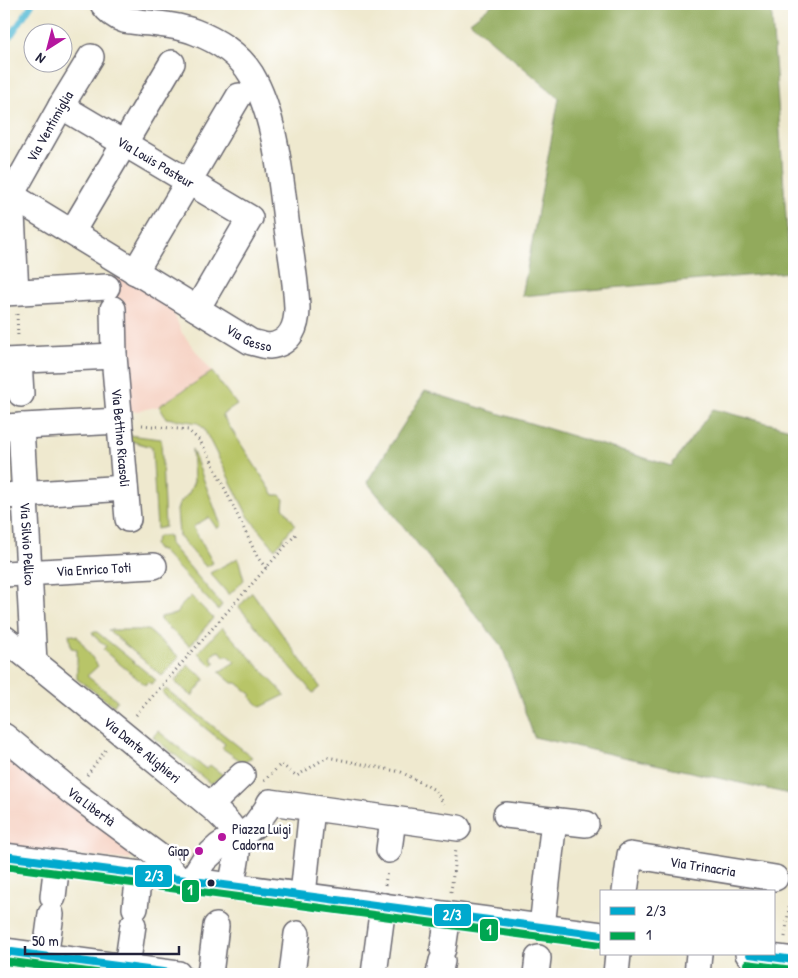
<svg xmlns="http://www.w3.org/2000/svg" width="798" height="978" font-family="'Patrick Hand',sans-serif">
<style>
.built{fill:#f6d2c3}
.green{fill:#b8c568;stroke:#6d7452}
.forest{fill:#92aa5c;stroke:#5a664c}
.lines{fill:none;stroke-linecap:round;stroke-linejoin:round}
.stream{stroke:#56bbd5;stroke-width:6}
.minor-casing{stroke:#6a686f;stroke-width:28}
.path{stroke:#6a686f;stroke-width:3;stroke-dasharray:1 4;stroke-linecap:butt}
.minor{stroke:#fff;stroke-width:25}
.bus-1-casing{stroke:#fff;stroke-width:11}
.bus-2-casing{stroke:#fff;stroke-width:11}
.bus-1{stroke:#00a9ce;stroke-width:8}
.bus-2{stroke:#00a651;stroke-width:8}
.poi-dot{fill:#b5179e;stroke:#fff;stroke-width:2}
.bus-dot{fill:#22223b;stroke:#fff;stroke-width:2}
.labels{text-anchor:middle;stroke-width:5;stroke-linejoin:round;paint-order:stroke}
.street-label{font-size:14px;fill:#22223b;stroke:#fff}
.poi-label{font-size:14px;fill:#22223b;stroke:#fff;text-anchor:start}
.line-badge{stroke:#fff;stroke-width:2}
.badge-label{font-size:14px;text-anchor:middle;font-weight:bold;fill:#fff}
</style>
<rect width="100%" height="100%" fill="#fff"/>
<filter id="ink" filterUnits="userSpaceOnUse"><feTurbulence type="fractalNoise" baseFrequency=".02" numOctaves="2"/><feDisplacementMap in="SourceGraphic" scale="10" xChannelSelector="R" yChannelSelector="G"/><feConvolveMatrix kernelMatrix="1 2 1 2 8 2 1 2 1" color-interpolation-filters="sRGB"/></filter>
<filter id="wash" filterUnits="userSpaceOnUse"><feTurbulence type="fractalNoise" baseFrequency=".0096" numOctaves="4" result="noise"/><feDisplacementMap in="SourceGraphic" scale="20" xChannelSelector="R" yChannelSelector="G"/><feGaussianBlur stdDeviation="1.12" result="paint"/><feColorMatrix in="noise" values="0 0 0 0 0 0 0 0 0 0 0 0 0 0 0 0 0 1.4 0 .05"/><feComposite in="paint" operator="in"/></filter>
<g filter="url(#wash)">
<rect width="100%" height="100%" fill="#efe9cf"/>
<path class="built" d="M118 274 170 305 182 333 212 372 159 406 138 411 129 412 110 303V287Z
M4 746 133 850 132 856 128 860 4 847Z"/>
<path class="green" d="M212 372 237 405 222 415 274 495H280L284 499 283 507 295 524 275 549 248 516 204 429 198 423 166 418 159 406Z
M128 435 161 439 165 527 157 529 152 447 131 441Z
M192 449 221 525 217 529 209 517 193 527 213 563 206 567 179 536 177 510 179 504 189 493 194 481Z
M158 536H169L170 544 222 605 218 610 161 550 156 549 154 544Z
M238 558 244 580 229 595 210 573Z
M252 592 320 687 313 693 239 607Z
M191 596 213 618 190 646 160 620V617L176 614 182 605Z
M222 627 285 695 261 707 250 697 252 695 237 683H232L219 672 235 662 227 655 224 657 222 653 219 651 214 653 212 656V661L216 663 212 666 198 653Z
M108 630H148L179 657 162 676Z
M92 632H97L156 680 151 684 148 682 145 685 103 650 106 646 95 637Z
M69 634 77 636 98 666 87 676 117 700 114 706 77 679V649L71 648Z
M188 665 205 679 192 696 175 682Z
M166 689 252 757 244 763 222 748 225 744 162 693Z
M158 731 206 769 210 765 223 775 211 784 153 737Z"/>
<path class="forest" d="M493 4H771L790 272 522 296 559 98 470 22Z
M425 391 671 466 713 409 794 430V795L534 737 502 647 367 482Z"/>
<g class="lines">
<path class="stream" d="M4 42 12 34 32 4"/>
</g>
</g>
<g filter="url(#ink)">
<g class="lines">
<g class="minor-casing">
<g id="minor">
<path id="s1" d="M61 106 250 218 197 309"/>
<path id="s2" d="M4 191 251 342C256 343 264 346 269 346 291 344 297 326 297 308 296 281 291 255 287 228 281 181 276 116 251 74 239 54 216 40 195 32 177 25 157 24 139 22 134 21 128 21 124 20 115 17 108 11 103 4"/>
<path d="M72 232 172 63"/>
<path d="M135 272 239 96"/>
<path id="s3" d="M16 292 11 195 61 106 91 57"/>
<path d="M4 293 107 287"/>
<path id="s4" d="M113 309 114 356 128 519"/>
<path d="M4 361 114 356"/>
<path d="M19 361 21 394"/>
<path id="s5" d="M21 426 34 662"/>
<path d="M4 427 119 421"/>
<path d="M4 496 125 488"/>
<path id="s6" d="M4 574 154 566"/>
<path id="s7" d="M4 638C61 683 118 730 175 777 190 790 227 816 235 833 241 847 234 871 231 886"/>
<path id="s8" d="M4 736 73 793 160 857 178 879"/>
<path d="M208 804 218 798 242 775"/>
<path d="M506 815 586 824"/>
<path d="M389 850 393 819"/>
<path d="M4 856 602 935"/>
<path d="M191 881 204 860 219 846 236 835 246 832 255 825 266 810 270 802 458 828"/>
<path id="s9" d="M625 892 630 855 775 878"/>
<path d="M303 895 312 808"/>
<path d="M53 897 57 863"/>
<path d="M135 908 139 874"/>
<path d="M542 927 554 820"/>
<path d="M443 949 448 915"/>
<path d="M4 951 178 974"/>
<path d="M748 954 794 960"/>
<path d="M43 974 51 914"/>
<path d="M126 974 133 925"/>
<path d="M210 974 216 926"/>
<path d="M292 974 297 934"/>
<path d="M374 974 383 906"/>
<path d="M439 974 442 961"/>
<path d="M536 974 538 958"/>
<path d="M616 974 618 954"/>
<path d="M697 974 699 954"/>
</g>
</g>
<path class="path" d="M17 314 18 337
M142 425 188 430 200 441 209 456 258 558 266 568
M136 715 296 534
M87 775 107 748
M264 781 281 764 297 776 327 757 401 772 435 790 444 804
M385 885 387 871
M451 892 456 849
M785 937 791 894"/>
<use href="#minor" class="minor"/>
<g class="bus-1-casing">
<path id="bus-1" d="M4 856 602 935
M4 951 178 974
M750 954 794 960"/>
</g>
<g class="bus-2-casing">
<path id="bus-2" d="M4 866 601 945
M4 961 104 974
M747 964 793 970"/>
</g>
<use href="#bus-1" class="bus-1"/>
<use href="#bus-2" class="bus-2"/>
</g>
</g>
<g class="poi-dot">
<circle cx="222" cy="837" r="5"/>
<circle cx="199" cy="851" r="5"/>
</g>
<circle class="bus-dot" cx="211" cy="883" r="4.5"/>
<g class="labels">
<g class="street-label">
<text dy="5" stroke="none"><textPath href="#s3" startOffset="176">Via Ventimiglia</textPath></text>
<text dy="5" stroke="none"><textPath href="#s1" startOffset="110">Via Louis Pasteur</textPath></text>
<text dy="5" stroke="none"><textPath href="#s2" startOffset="286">Via Gesso</textPath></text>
<text dy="5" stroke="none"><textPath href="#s4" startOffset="129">Via Bettino Ricasoli</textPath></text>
<text dy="5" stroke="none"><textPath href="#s5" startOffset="118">Via Silvio Pellico</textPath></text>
<text dy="5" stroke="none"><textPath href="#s6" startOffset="90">Via Enrico Toti</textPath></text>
<text dy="5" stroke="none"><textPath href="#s7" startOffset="178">Via Dante Alighieri</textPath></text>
<text dy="5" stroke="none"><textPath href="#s8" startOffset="112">Via Libertà</textPath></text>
<text dy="5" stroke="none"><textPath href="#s9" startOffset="111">Via Trinacria</textPath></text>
</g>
<g class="poi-label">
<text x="232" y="834">Piazza Luigi<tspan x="232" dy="16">Cadorna</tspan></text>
<text x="189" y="856" text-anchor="end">Giap</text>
</g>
</g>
<g class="line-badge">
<rect x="134" y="864" width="39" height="24" rx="5" fill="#00a9ce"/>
<rect x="181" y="879" width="19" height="24" rx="5" fill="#00a651"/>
<rect x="433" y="903" width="39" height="24" rx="5" fill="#00a9ce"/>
<rect x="479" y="918" width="20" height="24" rx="5" fill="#00a651"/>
</g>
<g class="badge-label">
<text x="154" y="881">2/3</text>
<text x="190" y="895">1</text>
<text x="452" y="920">2/3</text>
<text x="489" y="935">1</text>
</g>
<rect width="798" height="978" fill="none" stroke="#fff" stroke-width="20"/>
<rect x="600" y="890" width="175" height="65" fill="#ffffff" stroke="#a7a7b1"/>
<rect x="610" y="907" width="25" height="8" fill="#00a9ce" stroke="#a7a7b1"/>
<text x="646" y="916" font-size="15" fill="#22223b">2/3</text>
<rect x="610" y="932" width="25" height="8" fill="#00a651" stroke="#a7a7b1"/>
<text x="646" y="940" font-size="15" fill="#22223b">1</text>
<g transform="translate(48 48) rotate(216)"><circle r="24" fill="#ffffff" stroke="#a7a7b1"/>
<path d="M0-4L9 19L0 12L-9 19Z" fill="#b5179e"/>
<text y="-8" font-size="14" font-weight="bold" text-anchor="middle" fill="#22223b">N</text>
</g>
<path d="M25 946v8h154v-8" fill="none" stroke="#22223b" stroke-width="2.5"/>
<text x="32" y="946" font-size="15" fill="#22223b" stroke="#ffffff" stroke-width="4" paint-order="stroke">50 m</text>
</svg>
